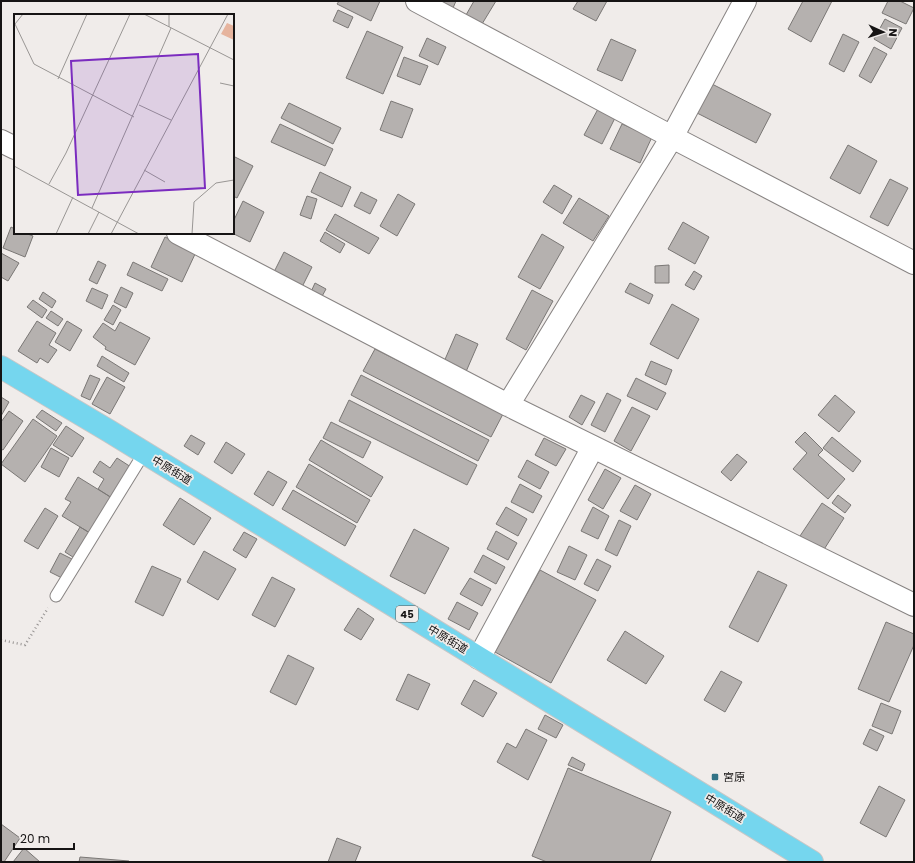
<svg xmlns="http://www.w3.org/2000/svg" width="915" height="863" font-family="Poppins,'Noto Sans JP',sans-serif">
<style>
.building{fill:#b5b1af;stroke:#7a7775}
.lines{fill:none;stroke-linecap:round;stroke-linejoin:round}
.service-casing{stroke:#888483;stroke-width:13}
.minor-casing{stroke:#888483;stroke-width:24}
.primary-casing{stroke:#c7c7c7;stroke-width:24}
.path{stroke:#989594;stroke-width:2.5;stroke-dasharray:1 3;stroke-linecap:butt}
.service{stroke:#fff;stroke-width:11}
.minor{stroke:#fff;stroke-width:22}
.primary{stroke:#75d6ee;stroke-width:22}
.poi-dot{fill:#327386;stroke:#f0ecea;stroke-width:1.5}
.labels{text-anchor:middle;stroke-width:3.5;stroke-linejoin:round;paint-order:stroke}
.shield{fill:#f0ecea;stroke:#575554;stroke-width:1}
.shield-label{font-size:10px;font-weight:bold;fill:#161414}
.street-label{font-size:11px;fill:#161414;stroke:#f0ecea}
.poi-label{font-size:11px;fill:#161414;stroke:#f0ecea;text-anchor:start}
.inset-road{fill:none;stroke:#999694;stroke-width:1}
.view{fill:#7b2cbf;fill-opacity:0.15;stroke:#7b2cbf;stroke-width:2}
.inset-edge{fill:none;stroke:#161414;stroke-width:2}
</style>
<rect width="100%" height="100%" fill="#f0ecea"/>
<path class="building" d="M339 1H380L371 21 337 4Z
M438 1H456L453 8Z
M474 1H496L482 24 466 15Z
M578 1H607L596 21 573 9Z
M803 1H832L811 42 788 29Z
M888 1H900L914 8 906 24 882 13Z
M338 10 353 17 348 28 333 21Z
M885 19 902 28 891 49 874 39Z
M367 31 403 47 383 94 346 78Z
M843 34 859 42 844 72 829 64Z
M427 38 446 47 438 65 419 56Z
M611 39 636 50 622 81 597 70Z
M874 47 887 54 871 83 859 76Z
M404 57 428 66 420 85 397 76Z
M712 84 771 114 756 143 697 113Z
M391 101 413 109 402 138 380 130Z
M289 103 341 128 333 144 281 118Z
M598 109 615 118 602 144 584 135Z
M280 124 333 149 325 166 271 142Z
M622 124 652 137 640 163 610 149Z
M848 145 877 161 860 194 830 178Z
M233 156 253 166 237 198 233 196Z
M320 172 351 187 342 207 311 192Z
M890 179 908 188 888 226 870 217Z
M554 185 572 196 562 214 543 202Z
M361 192 377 200 370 214 354 206Z
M398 194 415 204 397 236 380 226Z
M307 196 317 199 311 219 300 215Z
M579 198 609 216 593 241 563 223Z
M243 201 264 212 250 242 232 233 233 222Z
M335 214 379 238 369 254 326 230Z
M683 222 709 237 695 264 668 249Z
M11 227 15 229V233H25L33 236 25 257 3 248Z
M325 232 345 244 340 253 320 241Z
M542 234 564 247 540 289 518 277Z
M165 237 196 252 182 282 151 267Z
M284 252 312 267 300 291 272 276Z
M1 253 19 263 8 281 1 277Z
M98 261 106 265 97 284 89 280Z
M133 262 168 279 162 291 127 275Z
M669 265V283H655V266Z
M694 271 702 276 694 290 685 285Z
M315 283 326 289 320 300 310 294Z
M630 283 653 295 649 304 625 292Z
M121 287 133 293 126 308 114 302Z
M92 288 108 295 102 309 86 301Z
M532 290 553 301 526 350 506 339Z
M43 292 56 301 52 308 39 299Z
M33 300 47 310 42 318 27 307Z
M672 304 699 319 678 359 650 344Z
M113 305 121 310 113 325 104 320Z
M51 311 63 319 58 326 46 318Z
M37 321 56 333 49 345 57 350 48 363 40 358 37 363 18 351Z
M67 321 82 330 70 351 55 342Z
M120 322 150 338 135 365 105 349 106 347 93 337 103 323 115 331Z
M456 334 478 344 465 374 443 364Z
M375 349 503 414 491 437 363 371Z
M102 356 129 373 124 382 97 366Z
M651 361 672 370 666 385 645 375Z
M90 375 100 379 90 400 81 396Z
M361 375 489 440 478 461 351 395Z
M107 377 125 387 110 414 92 404Z
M636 378 666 393 657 410 627 396Z
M607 393 621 400 605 432 591 425Z
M581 395 595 402 582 425 569 417Z
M835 395 855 412 839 432 818 415Z
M1 397 9 402 1 416Z
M349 400 477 465 467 485 339 421Z
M632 407 650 416 631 451 614 441Z
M42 410 62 423 56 431 36 417Z
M9 411 23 421 3 450 1 449V422Z
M33 419 57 436 25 482 1 464Z
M331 422 371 442 363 458 323 438Z
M66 426 84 438 72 457 53 445Z
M805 432 823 450 818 455 845 479 828 499 793 469 807 453 795 442Z
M191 435 205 443 198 455 184 446Z
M832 437 861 461 853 472 823 448Z
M544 438 566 449 556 466 535 455Z
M321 440 383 477 371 497 309 460Z
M226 442 245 454 232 474 214 462Z
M51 448 69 458 59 477 41 467Z
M737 454 747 462 731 481 721 472Z
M117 458 131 467 112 498 98 489 104 479 93 472 100 461 110 468Z
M527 460 549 472 540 489 518 477Z
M309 464 370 500 357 523 296 487Z
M605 469 621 478 603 509 588 500Z
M268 471 287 482 273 506 254 494Z
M78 477 112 498 90 533 62 516 71 502 65 499Z
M520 484 542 496 533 513 511 502Z
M635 485 651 494 637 520 620 511Z
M293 490 356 526 345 546 282 509Z
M838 495 851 505 845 513 832 503Z
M180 498 211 518 194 545 163 525Z
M822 503 844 518 823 551 800 536Z
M506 507 527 519 518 536 496 524Z
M593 507 609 516 598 539 581 531Z
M45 508 58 516 38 549 24 541Z
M619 520 631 526 617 556 605 550Z
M80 527 90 533 76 559 65 552Z
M414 529 449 548 425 594 390 576Z
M496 531 517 543 508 560 487 549Z
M244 532 257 539 246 558 233 550Z
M569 546 587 555 575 580 557 572Z
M204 551 236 569 218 600 187 582Z
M60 553 72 559 62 578 50 572Z
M483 555 505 567 496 584 474 572Z
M597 559 611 566 598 591 584 584Z
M152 566 181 579 163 616 135 602Z
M540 570 596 600 551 683 495 652Z
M758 571 787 585 758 642 729 627Z
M272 577 295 589 275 627 252 615Z
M470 578 491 589 482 606 460 594Z
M457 602 478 613 469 630 448 619Z
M358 608 374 619 361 640 344 630Z
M886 622 914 634V645L889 702 858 689Z
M625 631 664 656 646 684 607 660Z
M288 655 314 668 296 705 270 692Z
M721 671 742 682 725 712 704 700Z
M408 674 430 684 418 710 396 700Z
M474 680 497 693 483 717 461 704Z
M881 703 901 711 892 734 872 726Z
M545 715 563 725 556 738 538 729Z
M526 729 547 740 528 780 497 762 507 743 516 748Z
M870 729 884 736 877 751 863 744Z
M572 757 585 764 582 771 568 765Z
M568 768 671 812 650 862H547L532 856Z
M879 786 905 800 886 837 860 823Z
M1 824 20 838 4 862H1Z
M337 838 361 847 355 862H328Z
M24 848 40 862H13Z
M80 857 129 861V862H79Z"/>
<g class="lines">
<g class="service-casing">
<path id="service" d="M56 596 144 453"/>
</g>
<g class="minor-casing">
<path id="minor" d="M417 1 672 137 914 263
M1 141 15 148
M178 233 508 405 914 605
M508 405 672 137 745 1
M479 658 593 447"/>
</g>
<g class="primary-casing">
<path id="primary" d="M1 367 109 431 812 862"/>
</g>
<path class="path" d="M1 640 25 645 48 608"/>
<use href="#service" class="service"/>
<use href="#minor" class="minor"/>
<use href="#primary" class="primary"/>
</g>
<rect class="poi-dot" x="711" y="773" width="8" height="8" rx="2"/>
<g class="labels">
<rect class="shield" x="396" y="606" width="22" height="16" rx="3"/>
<g class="shield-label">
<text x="407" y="618">45</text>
</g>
<g class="street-label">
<text transform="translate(172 470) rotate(31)" y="4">中原街道</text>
<text transform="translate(448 639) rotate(31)" y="4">中原街道</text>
<text transform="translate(725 808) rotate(31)" y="4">中原街道</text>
</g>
<g class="poi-label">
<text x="723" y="781">宮原</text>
</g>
</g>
<g transform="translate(14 14)">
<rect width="220" height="220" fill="#f0ecea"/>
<path d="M213 9 220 12V26L207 20Z" fill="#e6b49e"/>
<path class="inset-road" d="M9 0 1 10 20 50 120 103M130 0 220 46M155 13V0M44 65 73 0M206 69 220 72M125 91 157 106M0 152 125 220M130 156 151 168M35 170 52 139 116 0M78 194 157 14M42 220 59 183M74 220 85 198M97 220 214 0M178 220 180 188 202 169 220 166"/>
<path class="view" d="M184 40 191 174 64 181 57 47Z"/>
<rect width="220" height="220" class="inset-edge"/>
</g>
<rect width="915" height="863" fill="none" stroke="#161414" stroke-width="4"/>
<g transform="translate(883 32) rotate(93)" stroke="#f0ecea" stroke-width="3" paint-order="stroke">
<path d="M0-3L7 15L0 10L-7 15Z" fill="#161414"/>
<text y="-6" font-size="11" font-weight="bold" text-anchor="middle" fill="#161414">N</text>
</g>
<path d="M14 843v6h60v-6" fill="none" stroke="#161414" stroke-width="2"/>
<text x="20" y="843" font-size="12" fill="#161414" stroke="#f0ecea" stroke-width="3" paint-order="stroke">20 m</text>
</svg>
